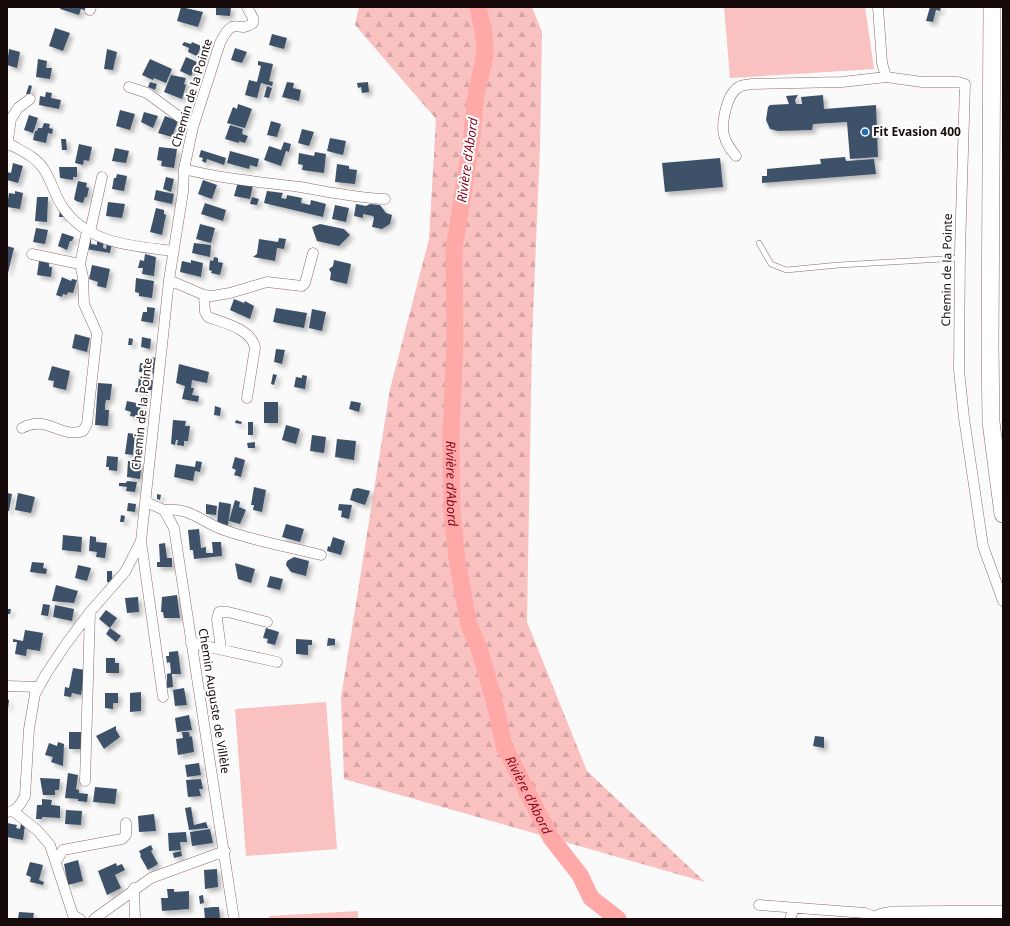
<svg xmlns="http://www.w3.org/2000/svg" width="1010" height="926" font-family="'Noto Sans',sans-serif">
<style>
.grass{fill:#f9c1c0}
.forest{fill:url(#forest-firs)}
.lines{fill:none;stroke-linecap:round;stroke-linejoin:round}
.river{stroke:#fea9a8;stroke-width:17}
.building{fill:#3e5168;filter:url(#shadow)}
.lane-casing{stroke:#8d6a69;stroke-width:6}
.street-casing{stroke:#8d6a69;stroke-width:11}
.secondary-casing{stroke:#8d6a69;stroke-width:14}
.highway-casing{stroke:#8d6a69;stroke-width:18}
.lane{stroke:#fff;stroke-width:5}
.street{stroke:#fff;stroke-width:10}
.secondary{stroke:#fff;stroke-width:13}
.highway{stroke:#fff;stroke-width:17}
.poi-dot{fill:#206dbc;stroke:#fff;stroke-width:1.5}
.labels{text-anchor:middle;stroke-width:4;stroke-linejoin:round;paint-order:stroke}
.street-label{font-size:12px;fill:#160a0a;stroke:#fff}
.poi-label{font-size:12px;font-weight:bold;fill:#160a0a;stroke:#fff;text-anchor:start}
.water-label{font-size:13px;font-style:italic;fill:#8a0b23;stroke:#fff}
</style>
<defs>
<pattern id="forest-firs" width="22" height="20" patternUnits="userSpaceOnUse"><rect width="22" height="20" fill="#f9c1c0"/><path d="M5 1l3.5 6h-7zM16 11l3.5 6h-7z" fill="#d5a4a4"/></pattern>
<filter id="shadow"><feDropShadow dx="3.5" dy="3.5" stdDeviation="2" flood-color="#0004"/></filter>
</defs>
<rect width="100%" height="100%" fill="#fafafa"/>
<path class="grass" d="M724 7H865L874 69 730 78Z
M326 702 337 849 246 856 235 709Z
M358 911V919H269V916Z"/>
<path class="forest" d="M359 7H532L542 32 540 147 532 339 527 622 587 771 705 882 344 779 341 698 390 389 429 239 436 119 355 25Z"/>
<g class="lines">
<path class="river" id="s1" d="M478 7 484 35 485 55 476 94 471 144 454 249 455 343 451 437 452 512 457 560 469 625 479 648 495 704 504 746 551 838 580 875 591 898 618 919"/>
</g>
<path class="building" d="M61 7H87L86 11 81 9 79 15 60 9Z
M181 7 203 12 198 27 177 21Z
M216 7H231L230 16 216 15Z
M930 7H941L940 11 936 10 933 22 926 21Z
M55 28 70 33 63 51 49 46Z
M272 34 287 38 284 49 269 45Z
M184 42 191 44 192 42 201 46 197 56 188 52 189 48 182 45Z
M235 48 247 52 242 63 231 60Z
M9 49 20 52 17 68 7 65Z
M107 49 117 52 113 70 104 69Z
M186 57 197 62 191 76 180 71Z
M38 59 47 61 46 68H52L50 79 36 77Z
M150 59 172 69 166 83 154 78 153 80 142 75Z
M258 61 273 64 269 81 273 82 272 86 261 83 257 98 245 95 249 80 257 82 261 66 258 65Z
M171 75 186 78 184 84 186 85 182 99 164 92Z
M150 82 157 84 155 90 148 87Z
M287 82 294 83 293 88 301 90 299 101 282 97Z
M368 82 369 92 362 93 361 87 358 88 357 83Z
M29 85 32 86 30 94H26Z
M267 86 272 88 269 98 264 97Z
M46 92 52 93 51 98 61 100 59 109 39 105 40 96 45 97Z
M798 95 795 100 796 104H802L801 97 823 95 824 109 876 105 878 157 850 159 847 122 813 124 812 130 778 131 770 129 766 120 768 107 770 105 789 104 786 96Z
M238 104 252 109 245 128 227 123 233 107 237 109Z
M120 110 135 114 130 130 116 126Z
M144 112 158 116 153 128 141 122Z
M29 115 38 118 33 133 24 130Z
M165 116 178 121 172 137 158 133Z
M271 121 281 124 277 137 267 135Z
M44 123 50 124 49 128 53 129 52 134 48 133 46 143 33 140 35 131H37L38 128H42Z
M230 125 243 129 242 134 248 136 245 143 239 141V143L225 139Z
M302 129 314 132 309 146 298 143Z
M330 138 346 141 343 155 327 151Z
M61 139H66L67 150H62Z
M284 142 291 144 289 152 286 151 281 166 264 160 269 146 281 150Z
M79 144 92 147 89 161 84 160 83 165 75 163Z
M159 147 177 149 174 168 161 166 162 161 157 160Z
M115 148 129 151 126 163 112 161Z
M201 150 226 158 224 165 207 159 206 163 202 161 203 158 199 157Z
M230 151 259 159 257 167 250 165 249 169 227 163Z
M315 152 326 154 324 173 302 170 303 165 298 164 299 153 314 156Z
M845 157 846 161 874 159 876 174 762 183V176H767V169L821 164 820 159Z
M720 158 723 187 665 192 662 163Z
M13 163 23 166 18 183 7 180V172L11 173Z
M337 164 349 166V169L357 170 355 184 335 182Z
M59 167H77V177H73V180L60 178Z
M117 174 127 176 124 191 112 189 114 178H116Z
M166 177 174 179 171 192 163 189Z
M203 180 217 185 212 199 198 194Z
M78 181 87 183 86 187 89 188 87 197H85L83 203 76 201 74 199Z
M238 182 253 185 250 199 234 196Z
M156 190 174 194 172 204 154 200Z
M15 191 23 193 20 209 7 207 9 193 15 194Z
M267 191 283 193 281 198 286 199 287 195 302 198 301 203 310 205 311 200 326 204 323 217 264 203Z
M37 197H48L47 222 35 221Z
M252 197 259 199 257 205 250 204Z
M108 202 125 204 122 218 106 216Z
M205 203 226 210 223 221 201 214Z
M356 204 366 206 370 204 380 205 386 213 392 215 390 224 382 229 372 227 374 218 373 216 363 214V218L354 216Z
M335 205 349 208 346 222 332 219Z
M156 208 164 210V214L166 215 162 235 150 232Z
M60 210 66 217H59Z
M200 224 215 228 211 243 196 239Z
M320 224 344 229 350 235 339 246 317 241 312 227Z
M36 228 48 230 45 244 33 242Z
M62 233 74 237 72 241H70L67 250 58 246Z
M279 238 286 239 284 249 277 248 275 261 253 257 257 254 259 239 278 242Z
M88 239 91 240V244L97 245V240L104 241 103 248 106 249 107 242 112 243 110 253 86 249Z
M194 243 211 245 210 257 192 253Z
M7 246 14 248 8 273H7Z
M145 254 156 257 154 276 142 274 143 268H138L140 260 144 261Z
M214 257 218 258V262L223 263 220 275 211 273 212 271 209 270 210 260 213 261Z
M191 260 203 263 201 277 180 272 182 261 191 263Z
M334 260 351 264 347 284 330 280 331 273 329 269 333 266Z
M39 261 49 262V267H52L51 277 37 275Z
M92 265 110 269 106 288 97 286 98 282 89 279Z
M62 277 71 281 72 279 77 280 73 293 68 292 67 295 63 294 62 297 56 295Z
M136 278 154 281 152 298 139 296V293L135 292Z
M234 299 244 303 245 301 254 306 250 319 230 310Z
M147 307 155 308 153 323 141 321 143 312H147Z
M276 308 307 313 304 328 273 322Z
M312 309 326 312 322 331 309 328Z
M75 334 90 338 87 352 72 348Z
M142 337 151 339 150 349 141 347Z
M129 338 133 339 132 345H128Z
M276 349 285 350 282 364 274 362Z
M148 357 159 358 156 373 139 372 140 363 147 364Z
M179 364 209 372 207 383 192 380 191 388H194L192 395 199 396 198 402 182 399 185 386 176 383Z
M52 366 70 371 66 390 53 387 54 381 48 380Z
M273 374 277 375 274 385 271 384Z
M302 375 307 376 305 389 294 387 296 377 302 378Z
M139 376H146L145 393 135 392 136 388H138Z
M149 380 155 381 154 390H148Z
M98 383 112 384 110 400H106L105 405V410H109L108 426 95 425Z
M127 401 141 404 140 409 144 410 142 418 130 416 131 412 125 410Z
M351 401 361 403 359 412 349 409Z
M264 402H278V423H264Z
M215 406 221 408 220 416 214 415Z
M173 420 186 421 185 426H190L188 441H184V446L177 445 178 440H176L175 445 171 444Z
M236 420 242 422 241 424 235 423Z
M248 422H253V435H248Z
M286 425 300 429 296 444 282 440Z
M128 433 135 434 133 455 125 454Z
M312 435 326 437 324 453 310 451Z
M337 439 356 441 354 460 335 457Z
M255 442V448H248L247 443Z
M107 456 118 457 117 471 109 470V467H106Z
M235 457 245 460 241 477 234 475 236 470 232 468Z
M128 461 142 462 140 479 127 477Z
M196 461 202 462 200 472 195 471 193 481 174 477 176 464 195 467Z
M127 481 137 482 135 492 126 491 127 487 119 486V483H126Z
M254 487 266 490 262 512 253 510 254 505H251Z
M358 488 370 491 365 505 350 500 353 489Z
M7 493 12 494 9 511H7Z
M18 493 35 497 31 513 15 510Z
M157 494 161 495 160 500 157 499Z
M235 500 240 502 239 507 246 510 240 524 229 521Z
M219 502 231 504 228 525 217 524Z
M128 503 136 504 135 512 127 511Z
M206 504 217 506 216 515 206 514Z
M339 504 352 505 349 519 341 517 342 511 338 510Z
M121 515 125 516 124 522H120Z
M286 524 304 529 300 542 282 537Z
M199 529 201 548 206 547V553H213L212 542H221L222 556 194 559 193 550H190L188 530Z
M63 535 82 537 81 552 62 550Z
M90 536 96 537V542L107 543 105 558 96 557 97 552 89 551Z
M333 537 345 541 341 555 327 551 328 546 330 547Z
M165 543 167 558H172V567H157V562H160L159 544Z
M294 557 309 561 306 576 291 572 286 565 287 561Z
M32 562 44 563 43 568 47 569 46 574 30 572Z
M235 563 255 569 251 583 238 579Z
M78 565 91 568 87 581 75 578Z
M107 571H112V583L107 582Z
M270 576 283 579 280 590 267 587Z
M56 585 78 591 74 603 52 601Z
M177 595 180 618H164L163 612H161L162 597Z
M138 597 139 612 127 613 125 598Z
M43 604 50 605 48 616 41 615Z
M55 605 74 609 72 621 53 617Z
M7 609H11L10 614H7Z
M106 610 117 618 110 628 99 619Z
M110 628 121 636 116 642 106 634Z
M266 628 279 632 275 645 267 643 268 639 263 638Z
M25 630 43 633 40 651 27 649 26 656 15 654 17 642H13V639L23 641Z
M328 638 335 639V645L327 646Z
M296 639 312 640V645H308V655L296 654Z
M178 651 181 674H172L173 687 167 688V674L171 673 170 662 167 663 166 656H169V652Z
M106 658H115V663H119V673H106Z
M73 668 85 670 81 695 72 693 71 697 64 696 65 687 69 688Z
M184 688 187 705 175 706 173 690Z
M141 692V711L130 712V693Z
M105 693H118V703H113V709L105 708Z
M7 699 9 700 8 709H7Z
M189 715 192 730 177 732 175 718Z
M116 726V730L120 737 104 749 96 736Z
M69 732H83V749H69Z
M182 732H189L190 737 192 736 194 752 178 755 176 739 183 738Z
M815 736 824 737V748L813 746Z
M58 742 64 744 63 766 51 762 53 757 45 755 49 743 57 746Z
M199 763 201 775 187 777 185 765Z
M68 773 78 775 76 789 79 790V793L88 794 87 802 78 801V799L65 798Z
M40 778 60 779 59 790H55V795H43Z
M201 779 203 789H199L201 796 188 797 186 780Z
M95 787 117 789 115 804 93 802Z
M42 799 52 800 51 805 60 806V818L42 817V819H36L37 805H42Z
M191 807 194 825 206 822 208 828 189 830 185 808Z
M66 810 82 811 81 825 65 824Z
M154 814 156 831 139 832 138 816Z
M7 823 17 825 16 828 20 829 21 823 25 826 23 840 7 837Z
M210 829 213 843 192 846 190 832Z
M186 832 187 842H180L181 850 169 851 168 833Z
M151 845 153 850 151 851 158 864 148 870 140 856 141 855 139 851Z
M181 851 182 856 174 858 173 853Z
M78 860 83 881 68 885 64 864Z
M30 862 43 865 39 880 44 882 43 885 30 882 31 877 26 875Z
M116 863 117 866 122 864 125 870 115 875 121 888 107 895 98 871Z
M217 869 218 887 205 889 204 870Z
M167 889H174V892L189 891V909L162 911 161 898H168Z
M203 895 204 903 200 904 199 896Z
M213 907H219L220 919H205L204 908Z
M19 912 34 913 33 919H18Z"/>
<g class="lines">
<g class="lane-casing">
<path id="lane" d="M759 243 771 264 786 270 839 265 960 258"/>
</g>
<g class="street-casing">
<path id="street" d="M878 7 882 63 886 77 922 82H958L965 84 960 250 959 370 964 418 983 546 1003 601
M90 10 91 7
M129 87 147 93 193 127
M8 143C19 150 35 156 43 168 51 179 54 194 62 206 87 244 132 246 173 251
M7 146 11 119 18 108 30 99
M736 156C731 150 726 144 724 135 721 123 727 93 739 87 742 85 747 85 751 84L842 82 886 77
M184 169C222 179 261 182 300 187 329 192 356 198 385 199
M90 232 102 177
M32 254 80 264 87 231
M169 280 204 295 212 296 230 293 267 282 302 286 305 283 313 253
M204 295 205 312 208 317C224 323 252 329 255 348L247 398
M22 428C47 414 60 439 83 431L87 424 97 333 84 304 83 277 80 264
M146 502 164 510 174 528 234 919
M164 510C191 507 201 522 224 530 255 541 289 547 321 555
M141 541 163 697
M191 643 277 662
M221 649 217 619 219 612H228L267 622
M7 686 39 687
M85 781 90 612
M13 811 37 830 50 845 73 915 80 919
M7 812C17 811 20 805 25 796L29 729 35 694 46 674 66 644 90 612 125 572 141 541 169 280 183 192 184 169 193 127 220 43C235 13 237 35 253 23V18L247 7
M56 862 63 850 122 839 126 835V823
M134 888 135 919
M759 905 865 913 870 915 872 919
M94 919 151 878 225 851
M790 919 794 908"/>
</g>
<g class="secondary-casing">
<path id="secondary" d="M872 919 882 915 894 913 1003 912"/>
</g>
<g class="highway-casing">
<path id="highway" d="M992 7 990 346 991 422 1003 514"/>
</g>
<use href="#lane" class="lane"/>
<use href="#street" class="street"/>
<use href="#secondary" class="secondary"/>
<use href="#highway" class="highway"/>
</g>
<circle class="poi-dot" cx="865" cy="132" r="4"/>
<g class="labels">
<g class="street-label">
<text transform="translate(192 93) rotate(-73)" y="4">Chemin de la Pointe</text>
<text transform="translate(947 270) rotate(-89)" y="4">Chemin de la Pointe</text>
<text transform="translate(142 414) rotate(-84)" y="4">Chemin de la Pointe</text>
<text transform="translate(214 701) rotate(81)" y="4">Chemin Auguste de Villèle</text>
</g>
<g class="poi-label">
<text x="873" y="136">Fit Evasion 400</text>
</g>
<g class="water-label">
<text transform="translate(467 160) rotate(-82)" y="5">Rivière d'Abord</text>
<text dy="5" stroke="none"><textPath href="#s1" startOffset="480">Rivière d'Abord</textPath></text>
<text dy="5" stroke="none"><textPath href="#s1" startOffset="804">Rivière d'Abord</textPath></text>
</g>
</g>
<rect width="1010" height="926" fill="none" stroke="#160a0a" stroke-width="16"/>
</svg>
